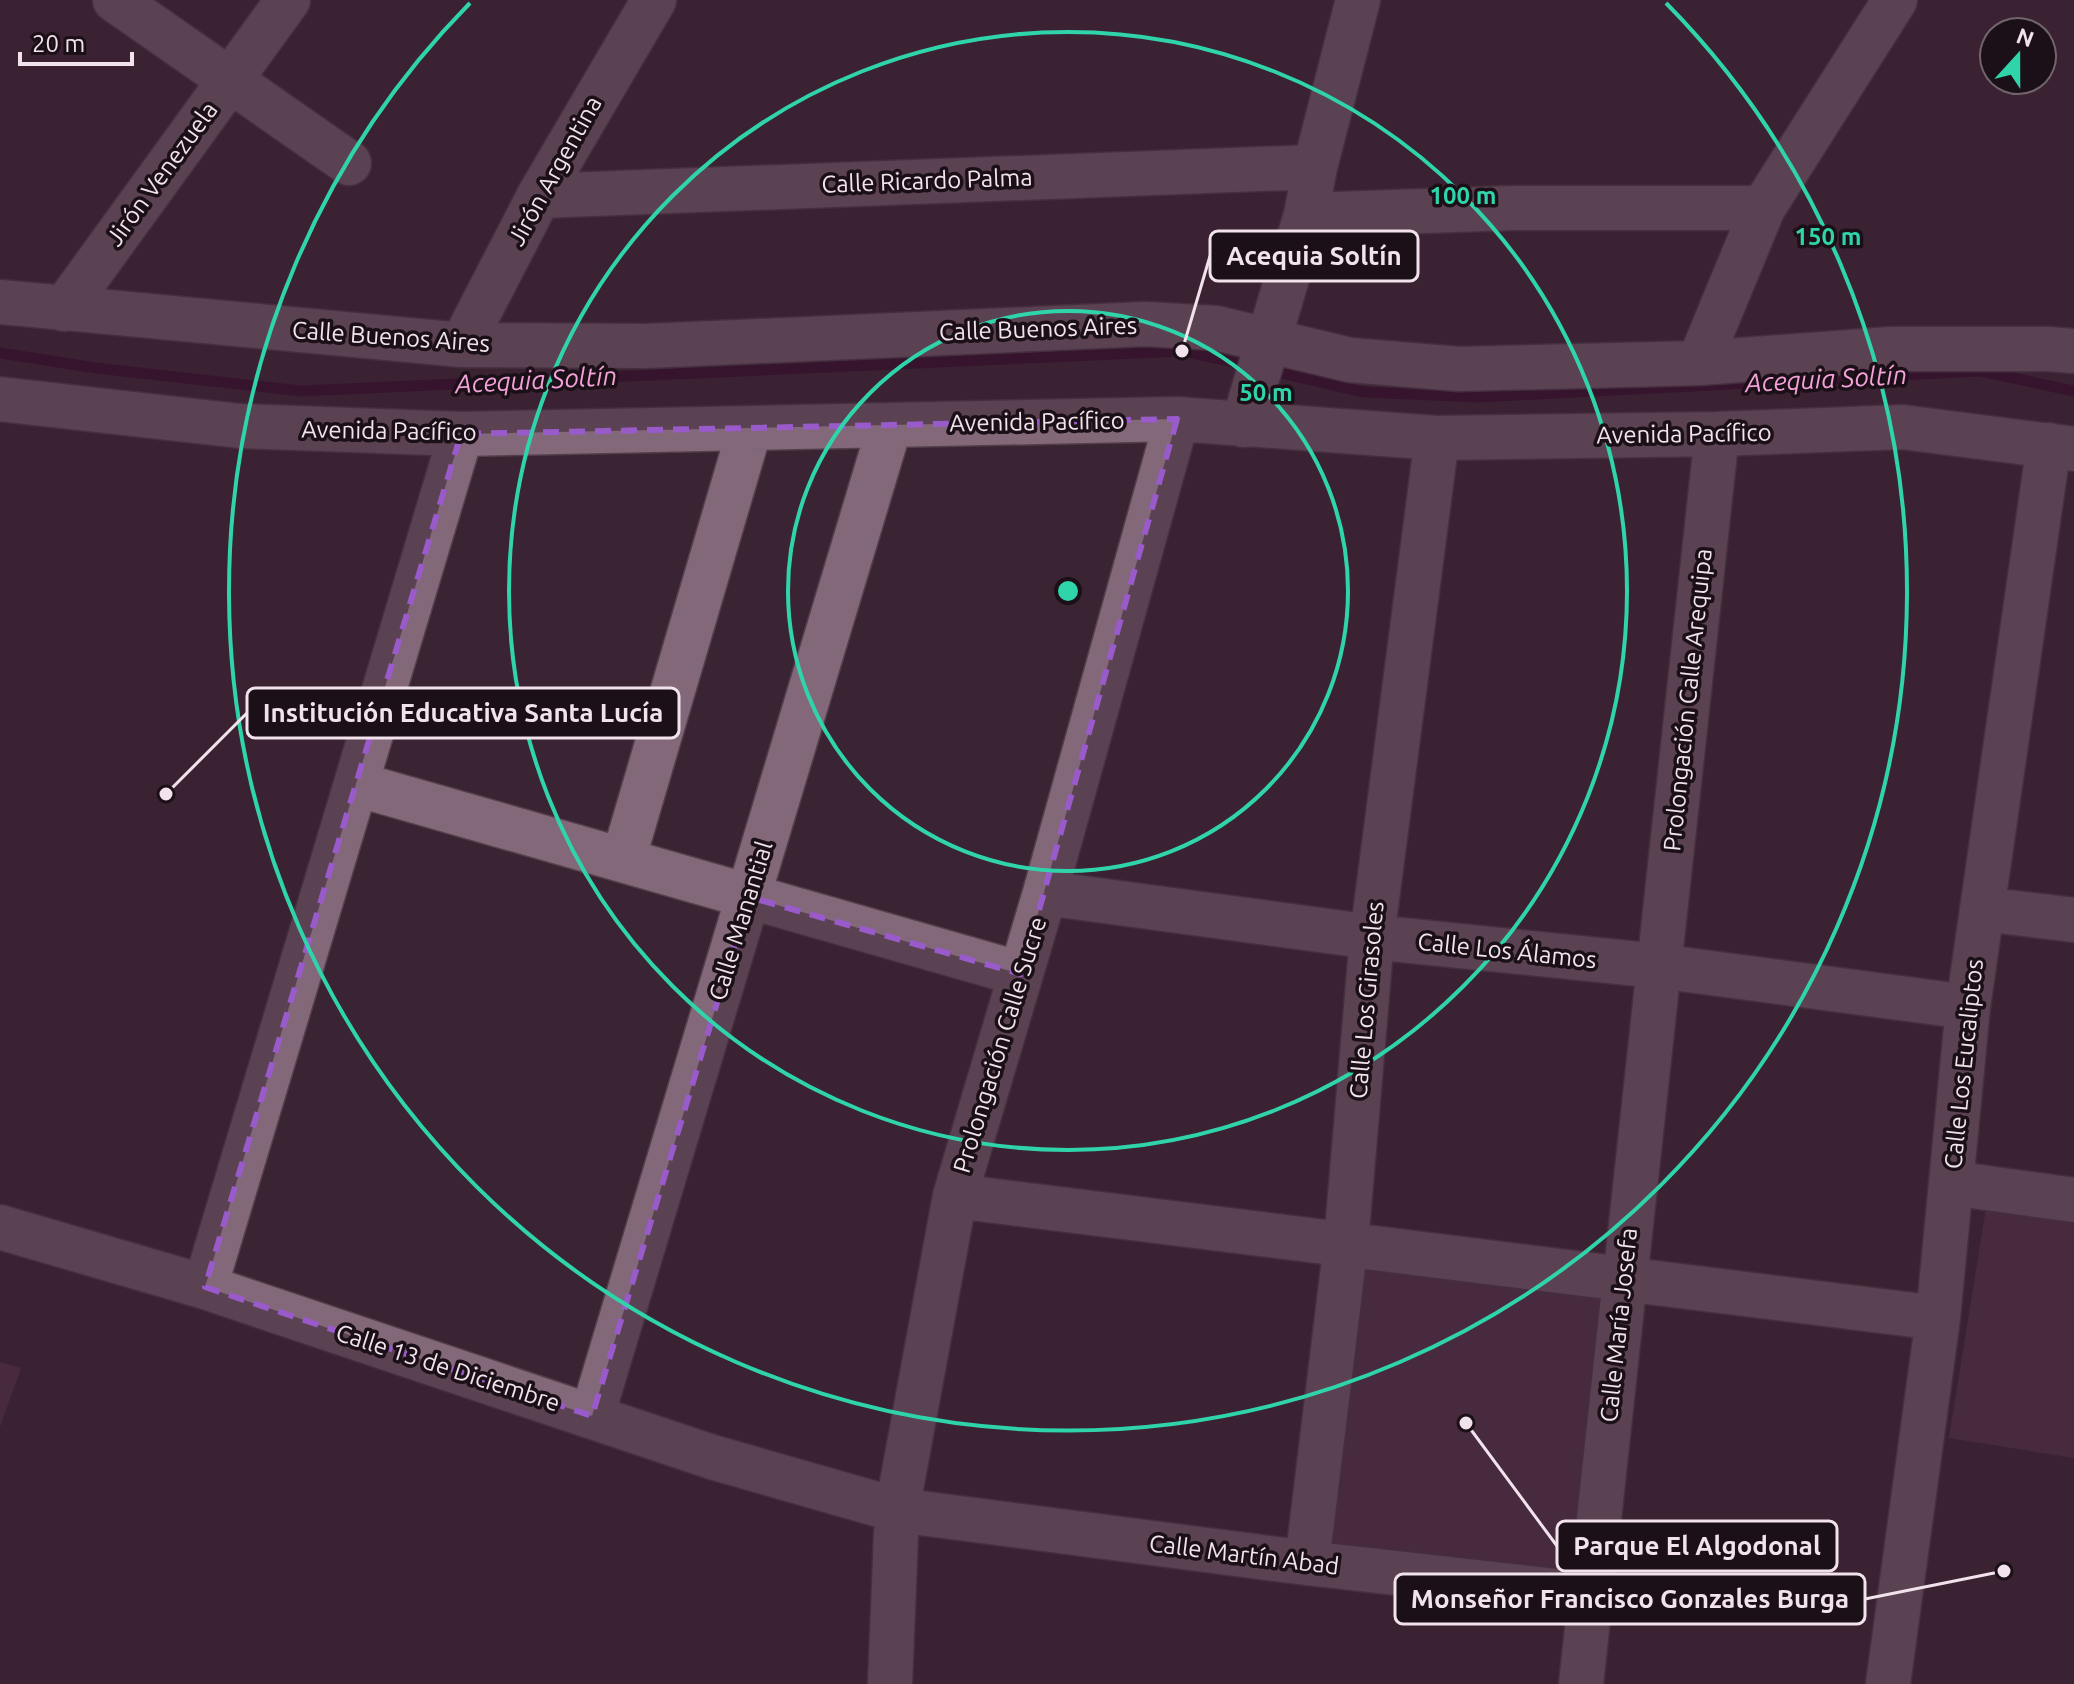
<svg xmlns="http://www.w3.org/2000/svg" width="2074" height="1684" font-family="Ubuntu,sans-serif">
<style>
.green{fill:#58334c}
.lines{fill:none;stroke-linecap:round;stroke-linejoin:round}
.stream{stroke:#340429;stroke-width:11}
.minor-casing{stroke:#533f4c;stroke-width:47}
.minor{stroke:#836879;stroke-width:44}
.marked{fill:none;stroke:#995aca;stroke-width:6;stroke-dasharray:16 10;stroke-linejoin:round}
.ring{fill:none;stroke:#30d4aa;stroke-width:4}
.labels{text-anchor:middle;stroke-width:7;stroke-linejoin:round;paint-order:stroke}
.street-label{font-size:24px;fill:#f2e2ec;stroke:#1b1017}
.water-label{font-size:26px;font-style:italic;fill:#f3a1d8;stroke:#1b1017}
.centre{fill:#30d4aa;stroke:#1b1017;stroke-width:4}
.ring-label{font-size:24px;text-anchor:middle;font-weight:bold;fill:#30d4aa;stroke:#1b1017;stroke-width:7;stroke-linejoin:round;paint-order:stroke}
.leader{fill:none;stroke:#f2e2ec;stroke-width:3}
.callout-dot{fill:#f2e2ec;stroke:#1b1017;stroke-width:3}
.callout{fill:#1b1017;stroke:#f2e2ec;stroke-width:3}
.callout-label{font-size:26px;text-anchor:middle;font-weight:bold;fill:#f2e2ec}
</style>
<rect width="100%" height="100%" fill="#3a2333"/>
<path class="green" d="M1987 1202 2074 1216V1458L1949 1438Z
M1361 1256 1607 1291 1580 1583 1318 1556Z
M0 1362 21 1368 0 1427Z"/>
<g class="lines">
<path class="stream" d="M0 353 96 368 301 391 1182 351 1251 366
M1268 370 1363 392 1479 397 1980 371 2074 391"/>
<g class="minor-casing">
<path id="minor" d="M115 0 349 163
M539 196 1315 167
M1306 215 1513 208H1763
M0 302 462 345 647 346 1145 324 1216 328 1350 360 1459 369 1699 363 1891 349H2049L2074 351
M64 309 288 0
M462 345 539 196 654 0
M1699 363 1763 208 1895 0
M0 399 240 426 461 434 1177 419 1437 438 1717 434 1902 427 2074 449
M1243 425 1306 215 1315 167 1358 0
M356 784 1021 974
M623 860 750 428
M1045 893 1372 937 1658 966 1968 1007
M1982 909 2074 920
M1951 1183 2074 1200
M955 1196 1938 1318
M0 1227 205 1287 712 1457 897 1510 1307 1563 1591 1595
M205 1287 461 434
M592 1416 890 425
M1307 1563 1346 1243 1372 937 1437 438
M890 1684 897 1510 955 1196 1045 893 1177 419
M1581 1684 1717 434
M1888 1684 1938 1318 1968 1007 2049 445"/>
</g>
<use href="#minor" class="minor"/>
</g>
<path d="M0 0H2074V1684H0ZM1177 419 1021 974 749 897 592 1416 205 1287 461 434Z" fill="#3a2333" fill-opacity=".55" fill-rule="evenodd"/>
<path class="marked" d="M1177 419 1021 974 749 897 592 1416 205 1287 461 434Z"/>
<g class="ring">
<circle cx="1068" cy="591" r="280"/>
<circle cx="1068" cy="591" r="559"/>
<path d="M1666 3A839 839 0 1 1 470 3"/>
</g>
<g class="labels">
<g class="street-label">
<text transform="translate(555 171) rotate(-61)" y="8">Jirón Argentina</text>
<text transform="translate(162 174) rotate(-54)" y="8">Jirón Venezuela</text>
<text transform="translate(927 181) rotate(-2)" y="8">Calle Ricardo Palma</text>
<text transform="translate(1038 329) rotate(-2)" y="8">Calle Buenos Aires</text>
<text transform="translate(391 337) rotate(4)" y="8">Calle Buenos Aires</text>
<text transform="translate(1037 422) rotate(-1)" y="8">Avenida Pacífico</text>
<text transform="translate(389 431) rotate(1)" y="8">Avenida Pacífico</text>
<text transform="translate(1684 434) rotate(-1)" y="8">Avenida Pacífico</text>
<text transform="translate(1688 700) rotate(-84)" y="8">Prolongación Calle Arequipa</text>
<text transform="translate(741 921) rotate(-73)" y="8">Calle Manantial</text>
<text transform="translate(1507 951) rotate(6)" y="8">Calle Los Álamos</text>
<text transform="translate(1367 1000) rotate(-85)" y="8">Calle Los Girasoles</text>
<text transform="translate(1000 1045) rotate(-73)" y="8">Prolongación Calle Sucre</text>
<text transform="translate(1964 1064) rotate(-84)" y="8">Calle Los Eucaliptos</text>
<text transform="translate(1619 1325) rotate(-84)" y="8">Calle María Josefa</text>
<text transform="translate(448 1368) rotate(18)" y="8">Calle 13 de Diciembre</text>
<text transform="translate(1244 1555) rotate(7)" y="8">Calle Martín Abad</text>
</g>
<g class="water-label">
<text transform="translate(1826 379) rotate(-3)" y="9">Acequia Soltín</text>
<text transform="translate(536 380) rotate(-3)" y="9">Acequia Soltín</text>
</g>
</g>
<circle cx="1068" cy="591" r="12" class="centre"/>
<g class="ring-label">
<text x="1463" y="204">100 m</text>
<text x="1828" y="245">150 m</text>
<text x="1266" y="401">50 m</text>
</g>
<path class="leader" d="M1182 351L1210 256M166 794L247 713M1466 1423L1557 1546M2004 1571L1865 1599"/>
<g class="callout-dot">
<circle cx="1182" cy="351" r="8"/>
<circle cx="166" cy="794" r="8"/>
<circle cx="1466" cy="1423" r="8"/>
<circle cx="2004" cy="1571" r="8"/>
</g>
<g class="callout">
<rect x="1210" y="231" width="208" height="50" rx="8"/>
<rect x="247" y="688" width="432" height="50" rx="8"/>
<rect x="1557" y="1521" width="280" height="50" rx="8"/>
<rect x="1395" y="1574" width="470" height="50" rx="8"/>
</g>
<g class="callout-label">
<text x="1314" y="265">Acequia Soltín</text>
<text x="463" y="722">Institución Educativa Santa Lucía</text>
<text x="1697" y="1555">Parque El Algodonal</text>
<text x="1630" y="1608">Monseñor Francisco Gonzales Burga</text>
</g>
<g transform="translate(2018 56) rotate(21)"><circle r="38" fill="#1b1017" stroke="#71646c" stroke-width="2"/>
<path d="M0-6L14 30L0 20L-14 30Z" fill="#30d4aa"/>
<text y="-12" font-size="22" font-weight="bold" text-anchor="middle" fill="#f2e2ec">N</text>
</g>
<path d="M20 52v12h112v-12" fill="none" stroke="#f2e2ec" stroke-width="4"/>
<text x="32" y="52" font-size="24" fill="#f2e2ec" stroke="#1b1017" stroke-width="6" paint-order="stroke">20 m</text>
</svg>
